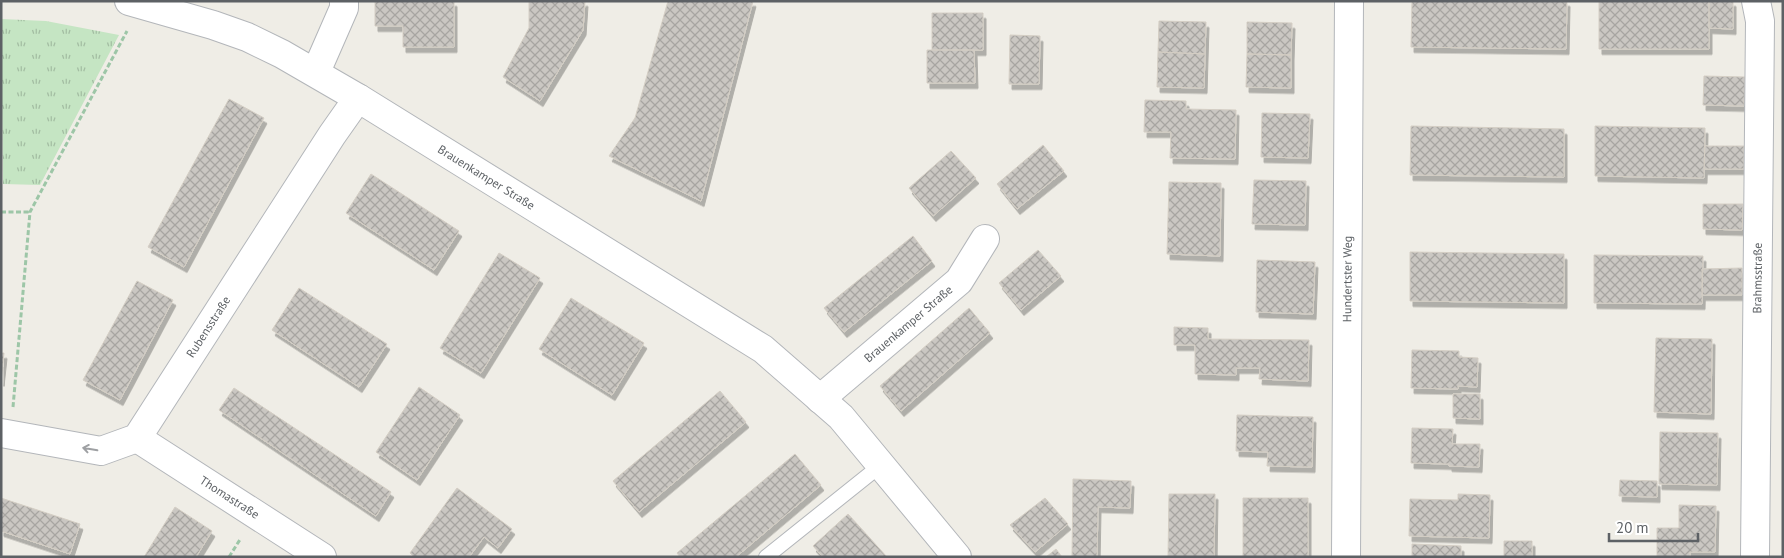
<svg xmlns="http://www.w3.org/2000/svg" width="1784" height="558" font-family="'PT Sans',sans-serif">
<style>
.park{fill:url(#park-tufts)}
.building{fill:url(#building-cross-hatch);stroke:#d4cec4;filter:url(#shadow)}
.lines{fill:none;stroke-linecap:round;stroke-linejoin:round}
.service-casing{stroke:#b3b6ba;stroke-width:16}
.minor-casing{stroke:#b3b6ba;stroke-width:30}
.path{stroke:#9dc6a7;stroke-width:3;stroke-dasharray:5 2.5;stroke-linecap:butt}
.service{stroke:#fff;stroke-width:14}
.minor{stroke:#fff;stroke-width:28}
.oneway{stroke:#9ea0a3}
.labels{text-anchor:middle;stroke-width:4;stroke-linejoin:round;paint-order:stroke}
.street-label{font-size:12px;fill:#5d6165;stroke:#fff}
</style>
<defs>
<pattern id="park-tufts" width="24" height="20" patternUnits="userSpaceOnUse" patternTransform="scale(1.25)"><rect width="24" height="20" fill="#c5e5c3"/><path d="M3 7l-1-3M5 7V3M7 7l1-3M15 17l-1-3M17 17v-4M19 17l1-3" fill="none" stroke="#a3bda2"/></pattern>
<pattern id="building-cross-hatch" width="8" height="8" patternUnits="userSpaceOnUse" patternTransform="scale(1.25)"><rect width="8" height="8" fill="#cac7c2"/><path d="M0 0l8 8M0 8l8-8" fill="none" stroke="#a7a5a1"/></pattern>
<filter id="shadow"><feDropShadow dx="3" dy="5.5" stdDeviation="0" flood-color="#0004"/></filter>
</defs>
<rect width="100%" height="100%" fill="#efede6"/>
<path class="park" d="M1 19 46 21 119 35 40 185 3 184Z"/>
<path class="building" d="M375 1H454V47H403V26H375Z
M529 1H585L583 30 540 101 503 77 529 28Z
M668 1H753L701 201 609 156 635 118Z
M1412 1H1567L1566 49 1411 47Z
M1599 1H1709V49H1599Z
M1709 1H1733V29L1709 28Z
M932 13H983V50H932Z
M1159 21 1206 22 1205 54 1158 52Z
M1247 22 1292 23 1291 55 1247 54Z
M1010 35 1040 36 1039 84H1009Z
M927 50H974L975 83H927Z
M1158 52 1205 54 1204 88 1157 87Z
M1247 54 1291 55V88L1246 87Z
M1704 76 1745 77 1744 106 1703 105Z
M229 99 264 118 184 267 148 247Z
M1145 100 1186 101V109L1236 110 1235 159 1170 158 1171 132H1144Z
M1262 113 1310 114 1308 158 1261 157Z
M1411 126 1564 129V177L1410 175Z
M1595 126 1705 128 1704 178 1595 176Z
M1043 145 1064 171 1017 209 997 184Z
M1705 146H1744V169H1704Z
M951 151 976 178 933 216 909 188Z
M371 174 459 231 434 270 346 213Z
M1254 180 1306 181 1305 225 1252 224Z
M1169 182 1221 183 1220 256 1167 254Z
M1703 204H1743L1742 230 1703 229Z
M913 236 932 261 844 332 824 308Z
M1038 250 1061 276 1021 310 999 283Z
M1410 252 1564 254V303L1410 301Z
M499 253 540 278 481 373 440 348Z
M1594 255 1703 256 1702 304 1594 303Z
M1257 260 1315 262 1313 314 1256 312Z
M1742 268V295H1702V269Z
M137 281 173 300 120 400 83 380Z
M299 288 387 344 359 387 272 330Z
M571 298 644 343 612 395 539 349Z
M969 308 990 333 901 411 880 386Z
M1174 327 1208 328V339L1309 340 1308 381 1259 379 1260 368H1236V375L1195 374V345H1174Z
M1656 338 1712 339 1711 414 1654 412Z
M1412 350 1459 351V357L1478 358 1477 387 1458 386V389L1411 388Z
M1 353H4L1 381Z
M419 387 460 415 417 480 376 452Z
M234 388 391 492 376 516 219 410Z
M720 391 746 422 639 512 613 481Z
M1453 394H1480V419L1453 418Z
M1237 415 1313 417 1312 467 1267 466 1268 452 1236 451Z
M1412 428 1453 429 1452 444H1480L1479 467 1449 466V464L1411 463Z
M1660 432 1718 433 1717 485 1659 484Z
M795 454 821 485 736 557H680L677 553Z
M1073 479 1131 481 1130 508 1098 507 1097 557H1072Z
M1620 480 1657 481V497L1619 496Z
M457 488 512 529 498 548 484 537 469 557H414L410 553Z
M1169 494H1215L1214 557H1168Z
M1458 494 1490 495 1489 538 1409 536 1410 499 1458 500Z
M1 498 80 524 70 554 1 531Z
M1045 498 1068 524 1035 552 1010 525Z
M1243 498H1308V557H1243Z
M1679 505 1716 506 1715 552H1690V557H1657V528H1679Z
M175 507 212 531 196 557H144Z
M848 514 859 526 887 557H823L813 546Z
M1504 541H1532V557H1504Z
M1412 544 1461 546V557H1412Z
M1056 549 1062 557H1046Z"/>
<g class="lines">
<g class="service-casing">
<path id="service" d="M766 557 881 465"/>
</g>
<g class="minor-casing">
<g id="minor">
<path id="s1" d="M129 1 213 25 247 37 282 54 358 98 763 349 841 417 957 557"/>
<path d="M316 72 344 8V1"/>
<path id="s2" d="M820 399 959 281 985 239"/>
<path id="s3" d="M1 433 101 451 137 438 332 135 358 98"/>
<path id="s4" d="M137 438 322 557"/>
<path id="s5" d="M1346 557 1349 1"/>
<path id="s6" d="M1755 557 1760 21 1756 1"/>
</g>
</g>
<path class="path" d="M1 212H30
M13 407 30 212 127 31
M229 557 241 538"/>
<use href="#service" class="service"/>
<use href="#minor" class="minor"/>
</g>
<defs><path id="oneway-shaft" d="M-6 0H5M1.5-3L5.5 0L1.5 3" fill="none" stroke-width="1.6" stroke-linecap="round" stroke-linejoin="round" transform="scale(1.25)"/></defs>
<use class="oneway" href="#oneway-shaft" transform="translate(90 449) rotate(-170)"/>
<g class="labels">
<g class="street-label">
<text dy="4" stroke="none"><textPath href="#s1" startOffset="401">Brauenkamper Straße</textPath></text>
<text dy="4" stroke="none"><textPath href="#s5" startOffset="278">Hundertster Weg</textPath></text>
<text dy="4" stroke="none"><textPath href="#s6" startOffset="279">Brahmsstraße</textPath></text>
<text dy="4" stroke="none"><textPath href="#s2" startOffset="116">Brauenkamper Straße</textPath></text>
<text dy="4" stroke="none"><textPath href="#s3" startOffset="272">Rubensstraße</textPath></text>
<text dy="4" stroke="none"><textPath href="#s4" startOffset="110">Thomastraße</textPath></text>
</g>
</g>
<rect width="1784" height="558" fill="none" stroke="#5d6165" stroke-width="5"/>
<path d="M1609 533v8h89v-8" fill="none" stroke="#5d6165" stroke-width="2.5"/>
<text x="1616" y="533" font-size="15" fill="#5d6165" stroke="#ffffff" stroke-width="4" paint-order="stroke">20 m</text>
</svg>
